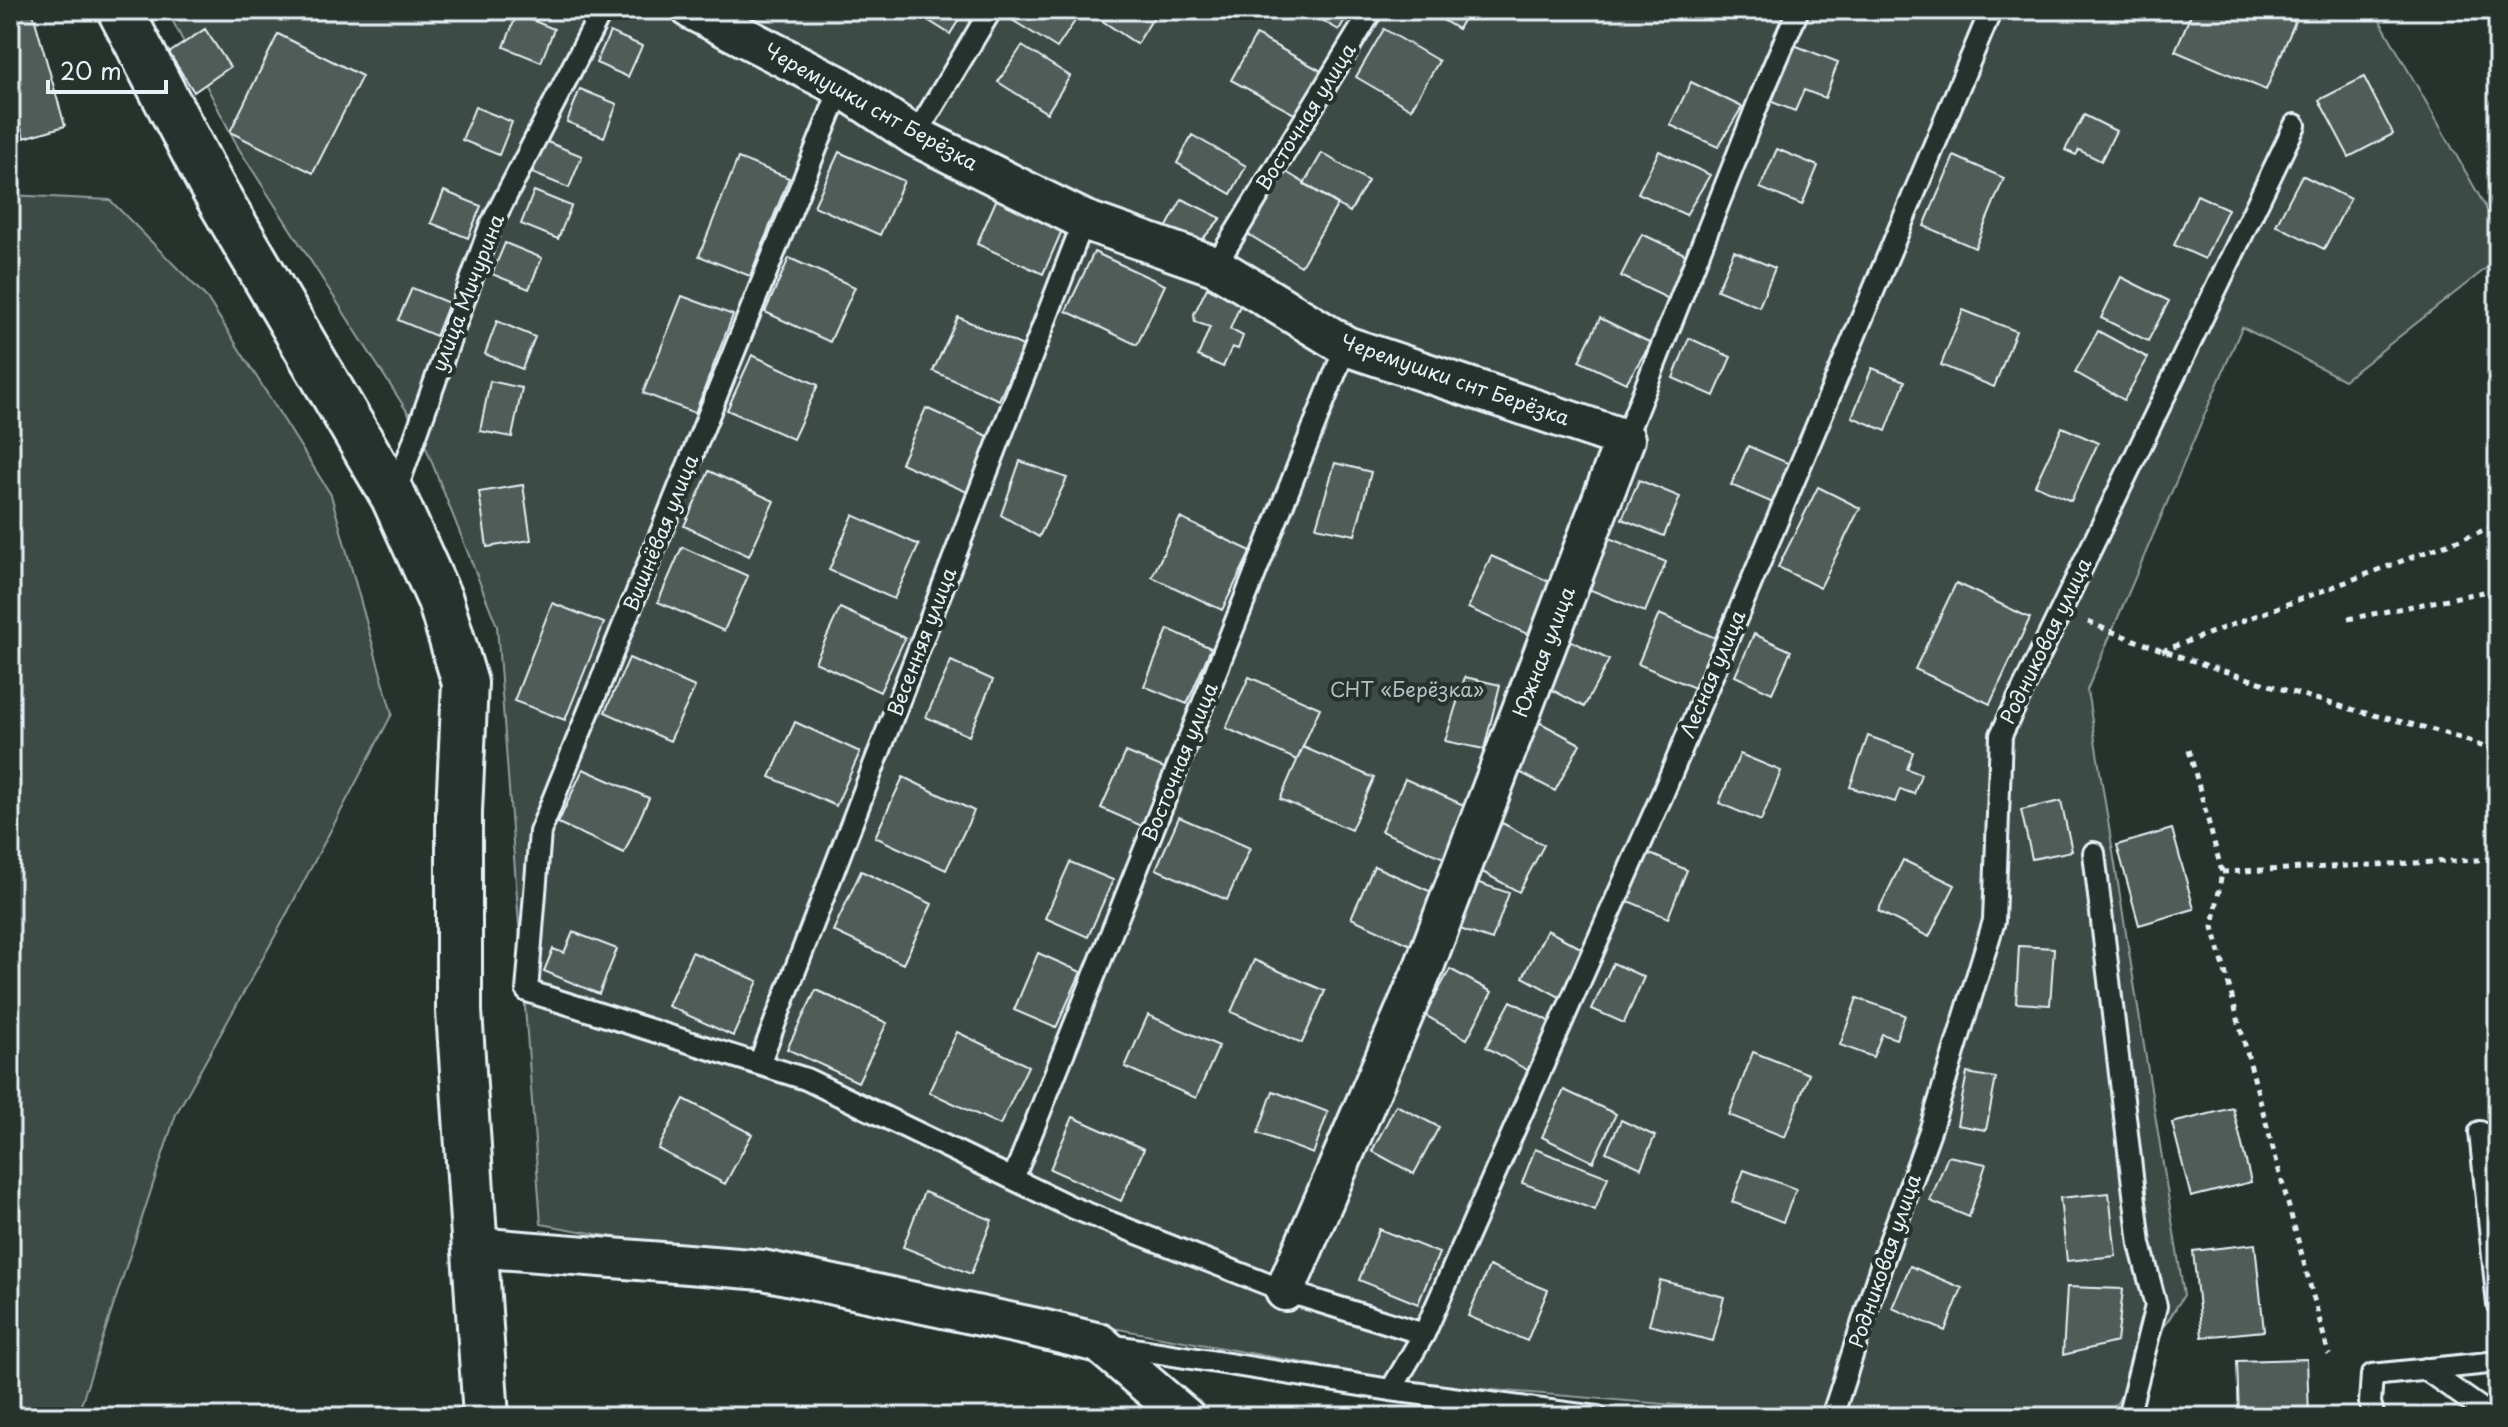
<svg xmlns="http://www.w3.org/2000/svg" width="2508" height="1427" font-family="'Playpen Sans',sans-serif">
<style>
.green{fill:#3e4b47;stroke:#939ea0;stroke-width:2}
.building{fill:#505c59;stroke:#e8f1f8;stroke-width:2}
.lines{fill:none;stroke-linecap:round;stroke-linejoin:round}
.service-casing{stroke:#e8f1f8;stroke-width:26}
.minor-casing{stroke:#e8f1f8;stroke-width:44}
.tertiary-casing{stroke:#e8f1f8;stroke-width:50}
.path{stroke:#e8f1f8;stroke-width:5;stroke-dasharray:6 6;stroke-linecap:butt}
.service{stroke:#26332d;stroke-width:20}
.minor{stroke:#26332d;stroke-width:38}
.tertiary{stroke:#26332d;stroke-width:44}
.labels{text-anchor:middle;stroke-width:8;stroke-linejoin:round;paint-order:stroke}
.street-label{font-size:20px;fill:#e8f1f8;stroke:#26332d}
.park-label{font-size:20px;fill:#b5bfc3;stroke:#26332d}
</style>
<rect width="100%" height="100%" fill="#26332d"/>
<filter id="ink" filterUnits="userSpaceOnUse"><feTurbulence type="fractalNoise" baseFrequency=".0125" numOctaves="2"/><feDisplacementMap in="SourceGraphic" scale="16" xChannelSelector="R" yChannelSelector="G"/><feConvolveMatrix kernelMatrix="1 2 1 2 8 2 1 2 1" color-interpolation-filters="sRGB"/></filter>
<g filter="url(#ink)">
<path class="green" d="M167 10H2374L2498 229V259L2344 380 2242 327 2087 690 2184 1295 2108 1417H1822L1420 1384 541 1224 497 626 419 430 239 149Z
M10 195 110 200 207 298 331 495 392 714 274 938 176 1114 77 1417H10Z"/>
<path class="building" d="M10 10H32L65 126 24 138 10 89Z
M920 10H965L950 34 918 14Z
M1014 10H1077L1081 12 1057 48 1009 18Z
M1090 10H1158L1137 44 1089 12Z
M1303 10H1350L1339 30Z
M1426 10H1469L1458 29Z
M2036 10H2059L2057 17Z
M2193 10H2268L2295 22 2266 90 2175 51Z
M517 14 554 29 541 62 504 47Z
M205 29 230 67 194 92 169 53Z
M1384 29 1439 61 1411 109 1356 77Z
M610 32 642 46 628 77 596 63Z
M278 34 362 76 313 173 230 132Z
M1256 35 1323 72 1298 116 1231 80Z
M1794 45 1838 62 1825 98 1804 90 1795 111 1772 102Z
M1022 46 1070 76 1047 113 998 82Z
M2364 77 2393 134 2349 157 2319 100Z
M1691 82 1742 107 1718 147 1670 125Z
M580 89 617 104 604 137 567 122Z
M475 107 512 122 499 155 462 140Z
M2084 115 2116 131 2101 161 2079 150 2076 155 2065 150Z
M1192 135 1246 166 1231 194 1177 163Z
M545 141 582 156 569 188 532 173Z
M1777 149 1818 166 1802 205 1760 188Z
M1659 151 1710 175 1686 215 1638 193Z
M839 152 904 181 880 235 814 206Z
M1322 153 1368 181 1350 212 1304 184Z
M1954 156 2004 178 1975 248 1924 226Z
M738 158 789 178 750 276 699 256Z
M1283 170 1338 204 1301 266 1246 233Z
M2302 175 2350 199 2324 249 2276 225Z
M1001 189 1067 219 1043 274 977 244Z
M444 191 481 206 468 238 431 223Z
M534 191 571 206 558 239 521 224Z
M2197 195 2228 209 2205 259 2174 245Z
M1182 199 1221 218 1200 242 1160 239Z
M1642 234 1693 258 1669 299 1621 276Z
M505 243 542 258 529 289 492 274Z
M1734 251 1775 268 1759 307 1717 290Z
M1094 252 1165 285 1137 345 1066 311Z
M789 258 855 287 830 342 765 312Z
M2121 277 2169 301 2148 341 2101 318Z
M412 288 449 303 436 336 398 320Z
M1207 288 1241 303 1230 329 1243 336 1238 349 1232 347 1223 367 1198 356 1210 327 1195 322 1194 314Z
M682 296 733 315 695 413 643 393Z
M1963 310 2016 331 1994 387 1941 365Z
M958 317 1023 346 999 400 933 371Z
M1600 318 1651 343 1626 383 1579 361Z
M497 321 535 337 522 369 485 354Z
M2098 331 2148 358 2124 400 2075 372Z
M1689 338 1731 357 1714 396 1673 378Z
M752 355 818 385 793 439 727 410Z
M1872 368 1905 381 1886 431 1852 417Z
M490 381 522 388 512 437 480 431Z
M926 408 992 438 967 492 901 463Z
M2062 427 2098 443 2071 501 2035 485Z
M1748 446 1790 464 1773 503 1731 485Z
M1020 461 1067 478 1039 537 1001 515Z
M1335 463 1371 472 1355 535 1316 527Z
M709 471 774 501 749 556 684 526Z
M1639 480 1680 497 1664 536 1622 519Z
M523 485 531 540 487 547 479 492Z
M1818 487 1860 508 1820 588 1778 567Z
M853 515 919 545 894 599 829 570Z
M1180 518 1251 551 1222 610 1152 577Z
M1607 537 1666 562 1645 612 1586 588Z
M682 547 748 576 724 631 658 602Z
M1491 556 1562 587 1539 639 1468 608Z
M1956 583 2030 618 1990 704 1915 669Z
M552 603 604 623 565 720 514 701Z
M840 608 905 638 880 692 815 662Z
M1659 614 1718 639 1697 689 1638 664Z
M1168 629 1211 648 1187 704 1144 686Z
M1754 634 1791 651 1772 693 1735 676Z
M1566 638 1609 660 1584 707 1541 684Z
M629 658 695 687 670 741 605 712Z
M951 661 993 680 969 736 926 717Z
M1249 677 1320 708 1297 760 1226 728Z
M1465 677 1500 685 1484 749 1445 741Z
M1537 721 1580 744 1555 791 1512 768Z
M795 722 860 752 836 806 770 777Z
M1868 736 1913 752 1907 769 1921 774 1914 794 1900 789 1895 802 1850 787Z
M1303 747 1374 778 1351 830 1280 799Z
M1126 752 1169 770 1144 827 1101 808Z
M1740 754 1781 771 1761 821 1719 803Z
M583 769 649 798 624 853 558 823Z
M903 777 974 811 946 870 875 837Z
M1405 779 1475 810 1453 862 1381 831Z
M2061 801 2072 851 2032 859 2021 810Z
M1179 817 1250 848 1227 900 1156 869Z
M1502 823 1544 845 1519 892 1477 869Z
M2172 829 2194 909 2139 925 2117 845Z
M1648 853 1687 870 1668 918 1628 901Z
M1903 860 1955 885 1929 937 1878 911Z
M1070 862 1113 880 1088 937 1045 918Z
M1374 866 1445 898 1422 950 1351 918Z
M861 871 932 904 903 964 833 931Z
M1473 881 1509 893 1492 940 1445 924Z
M1547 930 1590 953 1565 1000 1523 977Z
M573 932 617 949 599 994 544 971 553 949 564 953Z
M2019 946 2054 948 2050 1005 2016 1003Z
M692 952 758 981 733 1036 668 1006Z
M1038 953 1081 972 1056 1028 1014 1010Z
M1254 960 1325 991 1302 1043 1231 1012Z
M1613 963 1644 977 1624 1023 1592 1009Z
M1450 969 1492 992 1467 1039 1425 1015Z
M816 990 887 1023 858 1082 787 1049Z
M1857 998 1905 1015 1896 1039 1882 1034 1873 1057 1840 1045Z
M1511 1001 1554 1024 1529 1071 1486 1047Z
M1148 1015 1219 1046 1196 1098 1125 1067Z
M957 1032 1028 1066 1000 1125 929 1092Z
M1753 1052 1809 1074 1785 1137 1729 1115Z
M1967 1073 1996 1078 1986 1130 1957 1125Z
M1564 1090 1616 1114 1593 1162 1542 1137Z
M1273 1091 1328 1112 1313 1154 1258 1133Z
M684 1099 752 1134 725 1184 658 1149Z
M1396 1105 1439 1127 1414 1174 1372 1151Z
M2233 1108 2251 1182 2191 1197 2172 1123Z
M1073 1117 1144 1149 1121 1201 1050 1169Z
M1621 1120 1655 1136 1641 1168 1606 1152Z
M1535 1149 1608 1177 1595 1210 1522 1183Z
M1948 1156 1986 1164 1969 1217 1930 1201Z
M1744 1170 1796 1189 1783 1222 1732 1202Z
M924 1192 992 1220 971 1274 903 1247Z
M2109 1193 2116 1256 2067 1261 2060 1198Z
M1379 1229 1439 1253 1418 1304 1359 1280Z
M2255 1244 2264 1331 2202 1337 2193 1251Z
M1489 1266 1548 1290 1527 1341 1468 1316Z
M1910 1266 1962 1288 1945 1331 1892 1308Z
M1660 1280 1724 1297 1713 1341 1649 1325Z
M2067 1287 2123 1289 2117 1342 2063 1355Z
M2307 1359 2309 1417H2239L2237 1361Z"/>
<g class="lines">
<g class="service-casing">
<path id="service" d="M841 87 540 832 527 991 806 1079 1071 1207 1285 1291 1424 1334 1391 1390
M915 136 991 10
M1215 266 1372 10
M1625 439 1761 96 1798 10
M395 494 490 227 602 10
M2094 853 2140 1244 2156 1306 2128 1417
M759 1064 1084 220
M2480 1132 2498 1305
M1013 1179 1346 346
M1424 1334 1663 793 1991 10
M1110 1345 1391 1390 1597 1417
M2425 1369 2493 1417
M1832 1417 1881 1266 1931 1128 1994 921 2001 735 2295 125
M2374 1417 2370 1403 2372 1375 2498 1362"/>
</g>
<g class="minor-casing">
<path id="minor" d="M692 10 841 87 915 136 1084 220 1215 266 1346 346 1625 439 1424 967 1285 1291
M474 1247 763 1270 1037 1328 1099 1343 1185 1417"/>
</g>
<g class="tertiary-casing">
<path id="tertiary" d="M120 10 210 183 394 498 440 600 465 683 459 811V1011L486 1417"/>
</g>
<path class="path" d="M2348 619 2498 589
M2088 622C2174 657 2262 684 2351 709 2400 723 2452 730 2498 754
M2162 651 2498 525
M2189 750 2222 872 2213 927 2329 1355
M2222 872 2498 859"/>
<use href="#service" class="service"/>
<use href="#minor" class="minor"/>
<use href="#tertiary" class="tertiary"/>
</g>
</g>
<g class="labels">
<g class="street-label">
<text transform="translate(871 107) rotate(29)" y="7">Черемушки снт Берёзка</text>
<text transform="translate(1306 117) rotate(-58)" y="7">Восточная улица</text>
<text transform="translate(468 293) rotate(-69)" y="7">улица Мичурина</text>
<text transform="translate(1455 380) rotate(19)" y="7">Черемушки снт Берёзка</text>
<text transform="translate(661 533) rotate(-68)" y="7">Вишнёвая улица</text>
<text transform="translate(2046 641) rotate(-64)" y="7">Родниковая улица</text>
<text transform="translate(922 642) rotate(-69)" y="7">Весенняя улица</text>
<text transform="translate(1544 652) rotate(-69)" y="7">Южная улица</text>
<text transform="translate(1713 674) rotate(-67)" y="7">Лесная улица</text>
<text transform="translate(1180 762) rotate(-68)" y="7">Восточная улица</text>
<text transform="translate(1885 1261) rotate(-71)" y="7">Родниковая улица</text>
</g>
<g class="park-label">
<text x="1407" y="697">СНТ «Берёзка»</text>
</g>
</g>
<rect width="2508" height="1427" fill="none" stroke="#26332d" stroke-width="40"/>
<rect x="20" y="20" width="2468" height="1387" fill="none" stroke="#e8f1f8" stroke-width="3" filter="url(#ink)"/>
<path d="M48 80v12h118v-12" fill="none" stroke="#e8f1f8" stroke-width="4"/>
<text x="60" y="80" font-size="24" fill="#e8f1f8" stroke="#26332d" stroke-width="6" paint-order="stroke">20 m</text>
</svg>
